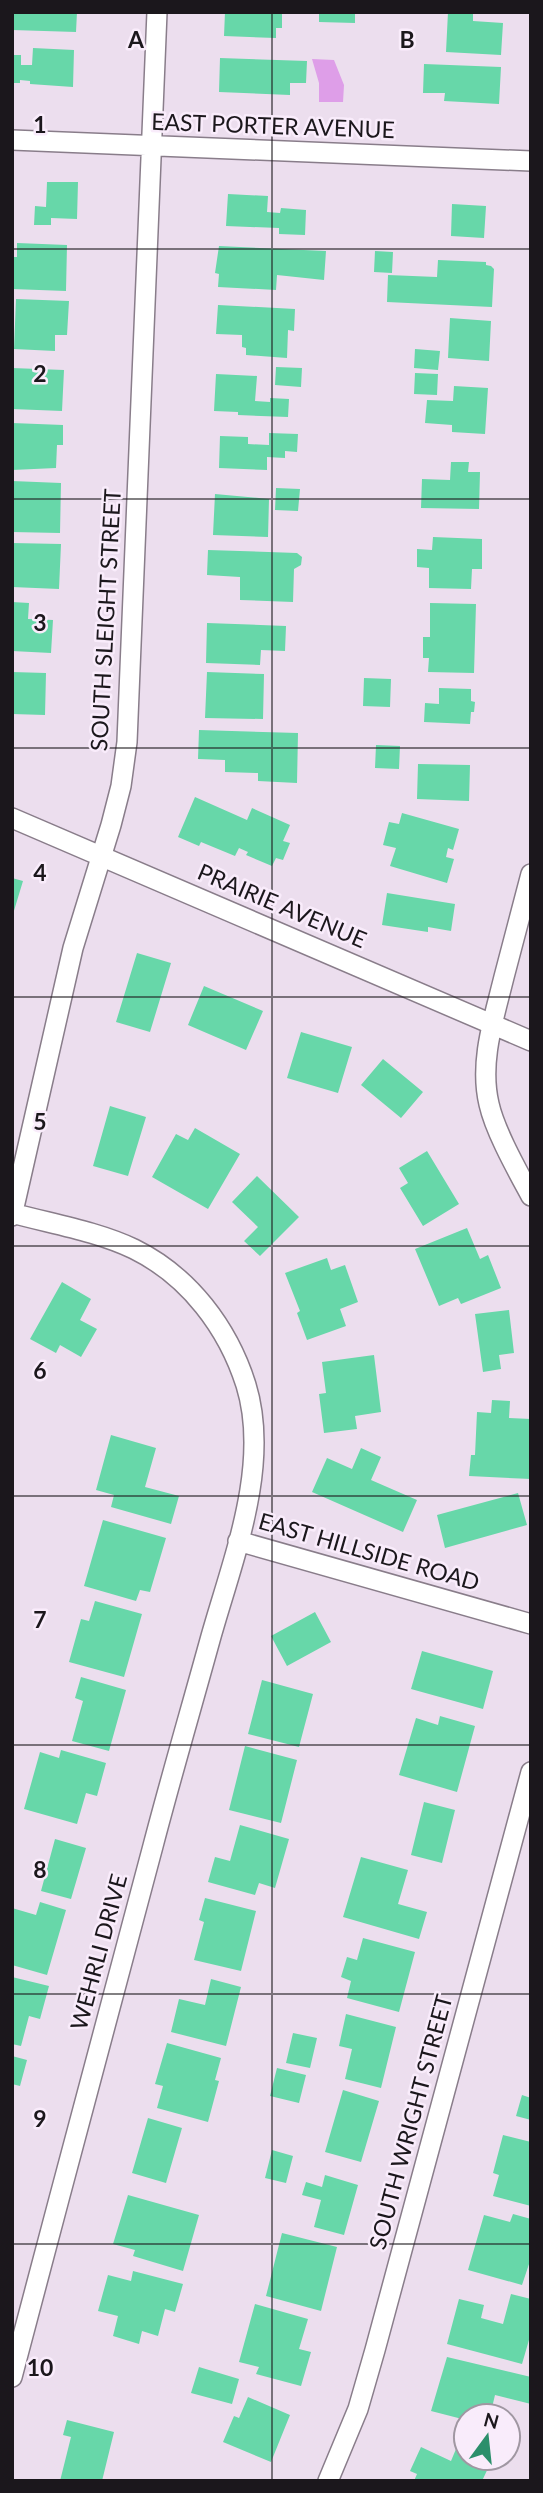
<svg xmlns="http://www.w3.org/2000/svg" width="543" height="2493" font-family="Lato,sans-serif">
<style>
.water{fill:#de9ee8}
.building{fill:#67d7a9}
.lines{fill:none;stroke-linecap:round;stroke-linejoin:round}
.minor-casing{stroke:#897d8a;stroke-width:22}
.minor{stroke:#fff;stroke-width:19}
.grid{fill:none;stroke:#1b171c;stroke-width:2;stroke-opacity:0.55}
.labels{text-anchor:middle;stroke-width:5;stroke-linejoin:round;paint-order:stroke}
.street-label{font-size:23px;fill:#1b171c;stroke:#f9ecfb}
.grid-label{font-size:23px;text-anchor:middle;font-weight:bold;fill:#1b171c;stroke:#f9ecfb;stroke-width:5;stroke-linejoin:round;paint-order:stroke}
</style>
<rect width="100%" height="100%" fill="#ecdeee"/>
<path class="water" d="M312 59 334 60 344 85 343 102H319V83Z"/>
<path class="building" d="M12 12H77L76 32 12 30Z
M225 12H282V28H276V38L224 36Z
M319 12H355V23L319 22Z
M448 12H473V21L503 23 501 55 446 52Z
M33 48 74 50 73 87 30 84V81L20 80V83H12V55H21V65H32Z
M220 58 307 61 306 83H290V95L219 92Z
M424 64 501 67 499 104 444 101 445 93H423Z
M47 182H78L77 219 51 218V225H34L35 206 46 207Z
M228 194 268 196 267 212 280 213 281 208 306 210 305 235 279 234V228L226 226Z
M452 204 486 206 484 238 451 236Z
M17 243 67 245 66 291 12 289V257H17Z
M219 246 326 251 324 280 277 275 276 290 218 287 219 274 215 273Z
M375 251 393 252 392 273 374 272Z
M438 260 486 262V265L491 266 494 269 492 307 387 302 388 275 437 277Z
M16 299 69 301 67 335H55V351L14 349Z
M218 305 295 309 294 331 288 330 287 358 246 355V348L242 347V335L216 334Z
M450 318 491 321 489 361 448 358Z
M415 349 440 351 438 370 414 368Z
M276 367 302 368 301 387 275 385Z
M12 368 64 370 62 411 12 409Z
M415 373 438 374 437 395 414 394Z
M216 374 257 376 255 401 270 402V398L289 399 288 417 238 415V412L214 411Z
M454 386 488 388 485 434 452 432V425L425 423 427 400 453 401Z
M12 423 63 425V445H57L56 468 12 470Z
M269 433 298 434 297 452 285 451V458L267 457V470L219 468 220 436 248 437V444L269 445Z
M451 462H469L468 472H480L479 509 421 508 422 479 450 480Z
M12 481 61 483 60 533 12 532Z
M276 488 300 489 298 511 275 510Z
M215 494 269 499 268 537 213 535Z
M433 537 482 539V569H472L471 589 429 588V568L417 567V549L432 550Z
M12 543 61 544 59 589 12 587Z
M208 550 297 553 302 557 301 565 294 569 293 602 240 600V577L207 575Z
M12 602 29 603 28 619 53 620 51 653 12 651Z
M430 603 476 604 474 673 428 672 429 658H423V637H430Z
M207 623 286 626 285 651 261 650 260 665 206 663Z
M12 672 46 673 45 715 12 714Z
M207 672 264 674 263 719 205 718Z
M364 678 391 679 390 707 363 706Z
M439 688 471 689V701L475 702 474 712H471L470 724 424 722 425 703 439 704Z
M199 730 298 733 297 783 258 781V773L225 772V760L198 759Z
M376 745 400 746 399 769 375 768Z
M418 764 470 765 469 801 417 799Z
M195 797 247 820 252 808 290 825 283 841 290 843 283 860 276 858 272 866 246 855 248 852 239 848 235 856 201 842 199 846 178 837Z
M402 813 459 829 453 850 448 848 446 857 454 859 447 883 390 866 396 848 383 845 389 822 399 824Z
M12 878 23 881 13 914H12Z
M387 893 455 904 451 931 428 927V932L382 925Z
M137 953 171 963 150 1032 116 1022Z
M204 986 263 1011 246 1050 188 1025Z
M301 1032 352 1047 338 1093 287 1078Z
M383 1059 423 1092 401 1118 361 1085Z
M110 1106 146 1117 128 1176 93 1166Z
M195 1128 240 1154 208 1209 152 1177 176 1134 188 1140Z
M427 1151 459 1204 423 1226 400 1188 408 1183 399 1168Z
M257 1176 299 1217 260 1256 244 1241 258 1227 232 1202Z
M467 1228 480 1259 488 1255 501 1288 461 1304 458 1298 439 1306 415 1249Z
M327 1258 331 1270 345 1265 358 1302 340 1309 346 1326 307 1340 297 1313 300 1311 285 1273Z
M62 1282 91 1299 80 1320 97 1329 81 1357 60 1345 56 1353 30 1339Z
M509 1310 514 1353 499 1355 501 1369 483 1372 475 1314Z
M374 1355 381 1412 355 1416 357 1429 324 1433 319 1394 326 1393 322 1362Z
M492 1400 510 1401 509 1418 531 1419V1479L469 1476 471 1455H475L477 1412 491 1413Z
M111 1435 156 1448 145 1487 179 1496 171 1524 111 1507 114 1495 96 1490Z
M361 1448 381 1457 371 1480 417 1500 403 1532 312 1492 327 1458 352 1469Z
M518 1493 527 1525 445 1548 437 1515Z
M103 1520 166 1538 150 1592 140 1590 136 1601 84 1586Z
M95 1601 142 1614 124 1677 69 1662 81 1619 89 1621Z
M315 1612 331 1642 287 1666 271 1636Z
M422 1651 493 1671 483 1709 411 1689Z
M81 1677 126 1690 109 1751 72 1741 83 1701 75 1698Z
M262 1680 313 1694 299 1747 248 1734Z
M440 1716 475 1726 457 1792 399 1775 416 1718 438 1725Z
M245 1746 297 1760 281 1823 229 1810Z
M61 1750 106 1763 97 1796 86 1793 77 1824 24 1809 40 1752 59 1758Z
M424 1802 455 1810 442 1863 411 1855Z
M240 1825 289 1839 275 1888 259 1883 255 1895 208 1882 215 1857 230 1861Z
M55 1839 86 1848 71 1899 41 1891Z
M361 1857 408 1870 398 1904 427 1912 419 1939 343 1917Z
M205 1898 256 1911 241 1971 194 1960 204 1922 199 1920Z
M40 1902 66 1910 47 1975 12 1965V1908L36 1915Z
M363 1938 415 1952 399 2012 347 1998 351 1981 341 1977 347 1957 357 1960Z
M12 1977 49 1986 40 2019 29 2016 21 2046 12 2044Z
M211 1979 241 1987 226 2046 171 2032 179 1999 205 2005Z
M346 2014 396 2027 381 2088 345 2079 352 2049 339 2046Z
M293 2033 317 2038 310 2068 286 2063Z
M167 2043 221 2058 215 2080 219 2081 208 2122 157 2108 163 2086 155 2084Z
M12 2056 27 2060 20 2086 12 2084Z
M277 2068 306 2075 299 2103 270 2096Z
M343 2090 379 2101 361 2162 325 2152Z
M522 2095 531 2098V2120L516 2116Z
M148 2118 182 2128 166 2183 132 2173Z
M503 2135 531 2142V2206L493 2196 499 2175 493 2173Z
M272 2150 293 2156 286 2183 265 2178Z
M325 2175 358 2185 344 2235 314 2227 321 2200 302 2195 306 2182 322 2187Z
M128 2195 199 2215 183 2271 133 2256 135 2250 113 2244Z
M513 2214 531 2219V2258L522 2285 468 2270 484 2215 510 2222Z
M282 2233 337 2247 321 2311 266 2296Z
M133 2271 183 2284 175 2312 165 2309 158 2336 142 2331 139 2344 113 2336 118 2316 98 2311 108 2275 131 2281Z
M511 2294 531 2299V2333L522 2364 447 2344 459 2299 484 2305 481 2318 503 2324Z
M255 2304 308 2319 299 2349 311 2352 301 2386 256 2374 259 2367 239 2362Z
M447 2357 531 2377V2404L495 2395 490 2416H466V2420L431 2411Z
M199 2367 239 2379 232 2404 191 2393Z
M248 2397 290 2415 271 2462 223 2442 234 2416 239 2418Z
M67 2420 114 2432 102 2481H60L71 2437 63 2435Z
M421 2447 451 2461 456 2449 466 2453V2458H476L490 2464 482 2481H414L417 2474 410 2471Z"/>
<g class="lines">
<g class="minor-casing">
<path id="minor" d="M12 140 531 161
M12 818 531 1041
M531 874C522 908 513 943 504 977 494 1018 479 1062 489 1104 495 1131 517 1170 531 1196
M12 1213C52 1224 96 1231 134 1249 189 1276 228 1328 246 1385 271 1466 232 1561 210 1640 191 1709 171 1777 153 1846 105 2023 59 2200 12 2377
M12 1216 73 948 111 825 121 786 127 742 157 12
M238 1541 531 1624
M328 2481 358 2409 375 2350 531 1772"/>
</g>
<use href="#minor" class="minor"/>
</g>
<path class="grid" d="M272 12V2481M12 249H531M12 499H531M12 748H531M12 997H531M12 1246H531M12 1496H531M12 1745H531M12 1994H531M12 2244H531"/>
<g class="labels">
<g class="street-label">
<text transform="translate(273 126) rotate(2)" y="8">EAST PORTER AVENUE</text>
<text transform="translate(106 620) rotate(-87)" y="8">SOUTH SLEIGHT STREET</text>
<text transform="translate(282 906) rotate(23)" y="8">PRAIRIE AVENUE</text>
<text transform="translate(369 1552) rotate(16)" y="8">EAST HILLSIDE ROAD</text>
<text transform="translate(99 1952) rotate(-75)" y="8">WEHRLI DRIVE</text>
<text transform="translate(411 2122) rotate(-75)" y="8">SOUTH WRIGHT STREET</text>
</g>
</g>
<g class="grid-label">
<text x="136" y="48">A</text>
<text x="407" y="48">B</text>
<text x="40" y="133">1</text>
<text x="40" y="382">2</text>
<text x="40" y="631">3</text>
<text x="40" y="881">4</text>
<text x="40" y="1130">5</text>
<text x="40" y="1379">6</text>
<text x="40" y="1628">7</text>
<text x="40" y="1878">8</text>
<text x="40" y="2127">9</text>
<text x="40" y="2376">10</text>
</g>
<rect width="543" height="2493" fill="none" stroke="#1b171c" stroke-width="28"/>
<g transform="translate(487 2437) rotate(15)"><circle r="33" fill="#f9ecfb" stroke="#a097a2" stroke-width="2"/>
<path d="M0-5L12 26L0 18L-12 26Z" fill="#2b8f6b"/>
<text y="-10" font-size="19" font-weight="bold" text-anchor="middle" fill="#1b171c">N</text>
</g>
</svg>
